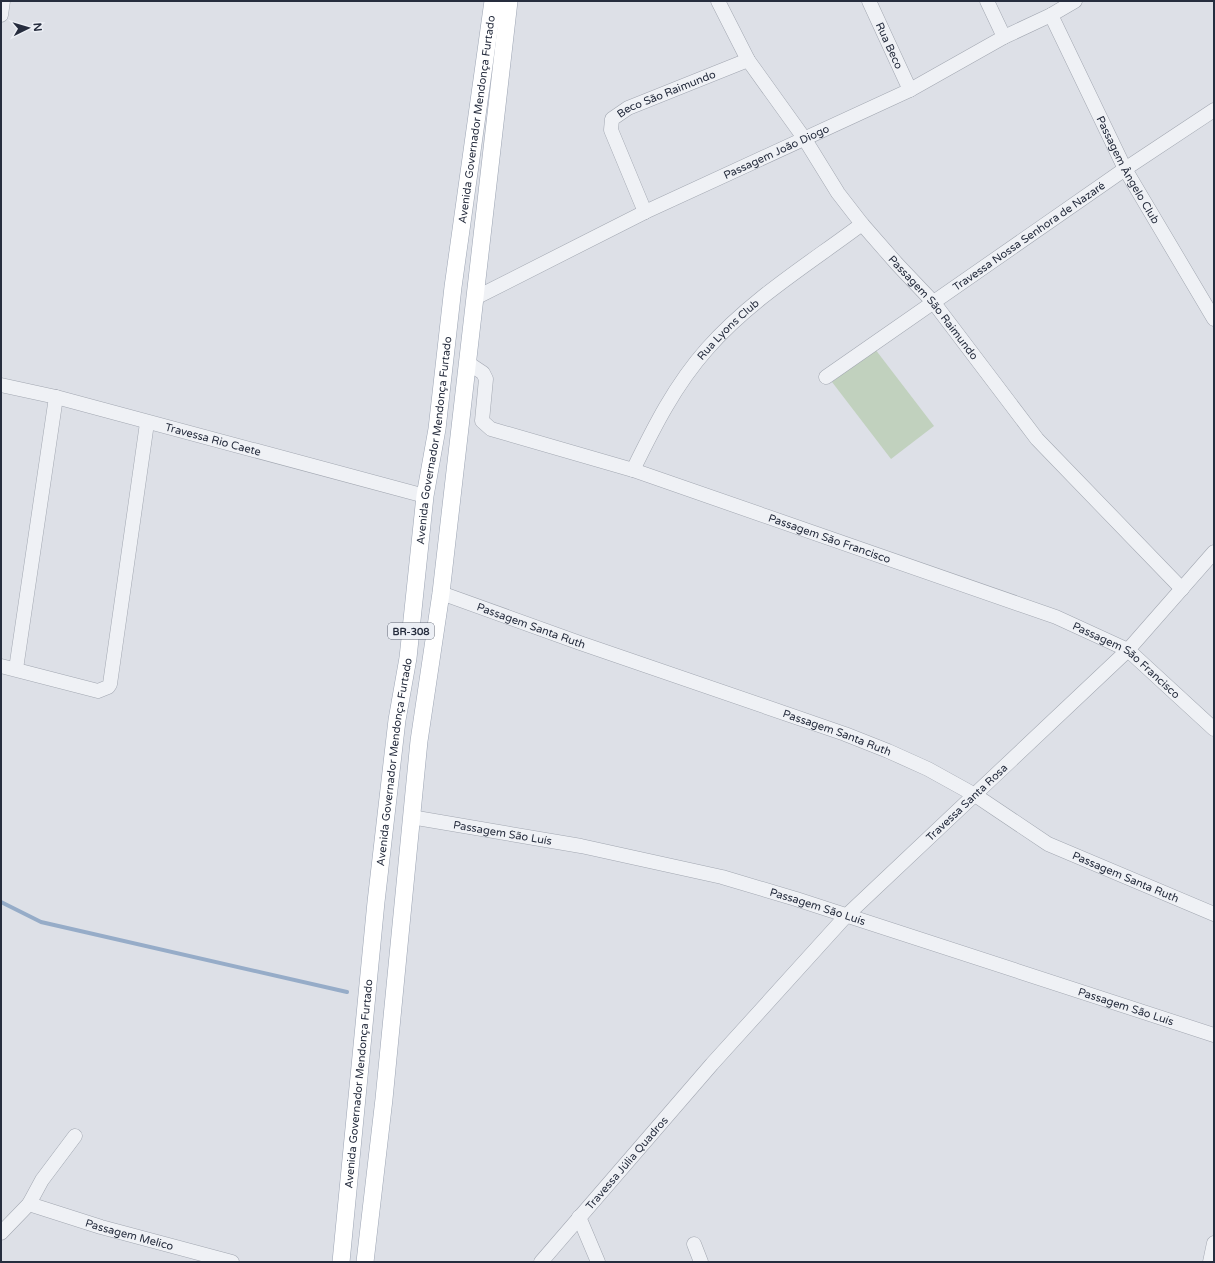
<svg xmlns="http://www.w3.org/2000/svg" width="1215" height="1263" font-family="'Varela Round',sans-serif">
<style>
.garden{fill:#c1d1be}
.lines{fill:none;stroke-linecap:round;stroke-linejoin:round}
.stream{stroke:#96acc8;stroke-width:4}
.minor-casing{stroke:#a2a7b1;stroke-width:15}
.major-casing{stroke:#9ca4b3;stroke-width:18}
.minor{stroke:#eff1f5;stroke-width:14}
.major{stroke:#fff;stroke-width:17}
.labels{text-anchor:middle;stroke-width:3.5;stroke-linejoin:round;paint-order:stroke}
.shield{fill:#eceff5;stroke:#616775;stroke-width:1}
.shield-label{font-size:10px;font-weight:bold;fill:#262d3e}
.street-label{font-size:11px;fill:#262d3e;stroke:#eceff5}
</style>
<rect width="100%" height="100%" fill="#dde0e7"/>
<path class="garden" d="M875 349 934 426 891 459 832 382Z"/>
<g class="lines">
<path class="stream" d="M1 902 41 922 347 992"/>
<g class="minor-casing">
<g id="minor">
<path id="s1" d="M718 1 748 60 804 138 838 193 862 224 897 264 934 303 1037 439 1182 589"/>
<path id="s2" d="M869 1 910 90"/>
<path d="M987 1 1004 37"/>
<path d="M1 15 3 1"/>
<path id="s3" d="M1051 15 1125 169 1214 319"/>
<path id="s4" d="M645 212 611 130 612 119 628 108 748 60"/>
<path id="s5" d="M475 298 645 212 910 90 1004 37 1051 15 1075 1"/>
<path id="s6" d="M468 363 483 373 486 379 482 421 491 429 633 470 1056 617 1128 650 1214 729"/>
<path id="s7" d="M826 377 1125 169 1214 110"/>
<path id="s8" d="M1 385 56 397 425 496"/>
<path id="s9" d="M633 470C654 427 675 385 707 349 751 299 810 263 862 224"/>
<path id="s10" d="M441 593 580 643 845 734 888 751 928 769 975 795 1048 844 1214 914"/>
<path d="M1 666 98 691 108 687 110 684 147 423"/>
<path d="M16 669 56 397"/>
<path id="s11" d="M411 817 581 846 722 877 796 899 1214 1035"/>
<path id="s12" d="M29 1204 101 1227 232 1262"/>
<path d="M579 1217 598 1262"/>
<path d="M1 1233 29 1204 42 1180 75 1136"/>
<path d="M694 1244 701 1262"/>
<path id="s13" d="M541 1262 712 1064 846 916 1128 650 1214 552"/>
<path d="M1210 1262 1214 1243"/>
</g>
</g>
<g class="major-casing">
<g id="major">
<path id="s14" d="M341 1262 376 902 397 720 408 658 425 496 437 429 453 287 493 1"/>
<path d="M365 1262 384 1099 419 741 441 593 509 1"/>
</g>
</g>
<use href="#minor" class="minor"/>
<use href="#major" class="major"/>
</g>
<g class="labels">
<rect class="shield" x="388" y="623" width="46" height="16" rx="3"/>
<g class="shield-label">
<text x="411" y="635">BR-308</text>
</g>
<g class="street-label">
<text dy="4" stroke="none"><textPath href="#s2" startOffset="49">Rua Beco</textPath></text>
<text dy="4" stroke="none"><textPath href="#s4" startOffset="160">Beco São Raimundo</textPath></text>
<text dy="4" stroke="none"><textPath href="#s14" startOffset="1151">Avenida Governador Mendonça Furtado</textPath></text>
<text dy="4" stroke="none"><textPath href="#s5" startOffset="335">Passagem João Diogo</textPath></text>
<text dy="4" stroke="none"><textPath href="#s3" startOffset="173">Passagem Ângelo Club</textPath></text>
<text dy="4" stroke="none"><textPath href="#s7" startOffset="247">Travessa Nossa Senhora de Nazaré</textPath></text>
<text dy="4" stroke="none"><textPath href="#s1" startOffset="376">Passagem São Raimundo</textPath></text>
<text dy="4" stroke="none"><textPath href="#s9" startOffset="171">Rua Lyons Club</textPath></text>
<text dy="4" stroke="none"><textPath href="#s8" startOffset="219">Travessa Rio Caete</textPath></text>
<text dy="4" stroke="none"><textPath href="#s14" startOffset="827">Avenida Governador Mendonça Furtado</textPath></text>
<text dy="4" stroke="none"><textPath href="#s6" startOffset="435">Passagem São Francisco</textPath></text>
<text dy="4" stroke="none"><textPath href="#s10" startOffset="96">Passagem Santa Ruth</textPath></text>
<text dy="4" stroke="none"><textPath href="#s6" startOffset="758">Passagem São Francisco</textPath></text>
<text dy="4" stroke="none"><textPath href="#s10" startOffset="420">Passagem Santa Ruth</textPath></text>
<text dy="4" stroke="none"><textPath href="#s14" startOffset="503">Avenida Governador Mendonça Furtado</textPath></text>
<text dy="4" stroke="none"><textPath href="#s13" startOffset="627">Travessa Santa Rosa</textPath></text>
<text dy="4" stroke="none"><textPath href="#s11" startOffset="93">Passagem São Luís</textPath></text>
<text dy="4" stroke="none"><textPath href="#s10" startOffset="744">Passagem Santa Ruth</textPath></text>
<text dy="4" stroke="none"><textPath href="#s11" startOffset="417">Passagem São Luís</textPath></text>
<text dy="4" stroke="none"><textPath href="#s11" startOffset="741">Passagem São Luís</textPath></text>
<text dy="4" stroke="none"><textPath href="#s14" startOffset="179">Avenida Governador Mendonça Furtado</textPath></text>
<text dy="4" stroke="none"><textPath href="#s13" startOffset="131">Travessa Júlia Quadros</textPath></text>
<text dy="4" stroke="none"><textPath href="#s12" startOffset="105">Passagem Melico</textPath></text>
</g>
</g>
<rect width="1215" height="1263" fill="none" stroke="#262d3e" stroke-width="4"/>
<g transform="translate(28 28) rotate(85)" stroke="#eceff5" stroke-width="3" paint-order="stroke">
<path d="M0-3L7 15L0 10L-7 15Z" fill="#262d3e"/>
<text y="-6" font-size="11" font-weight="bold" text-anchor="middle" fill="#262d3e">N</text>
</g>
</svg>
